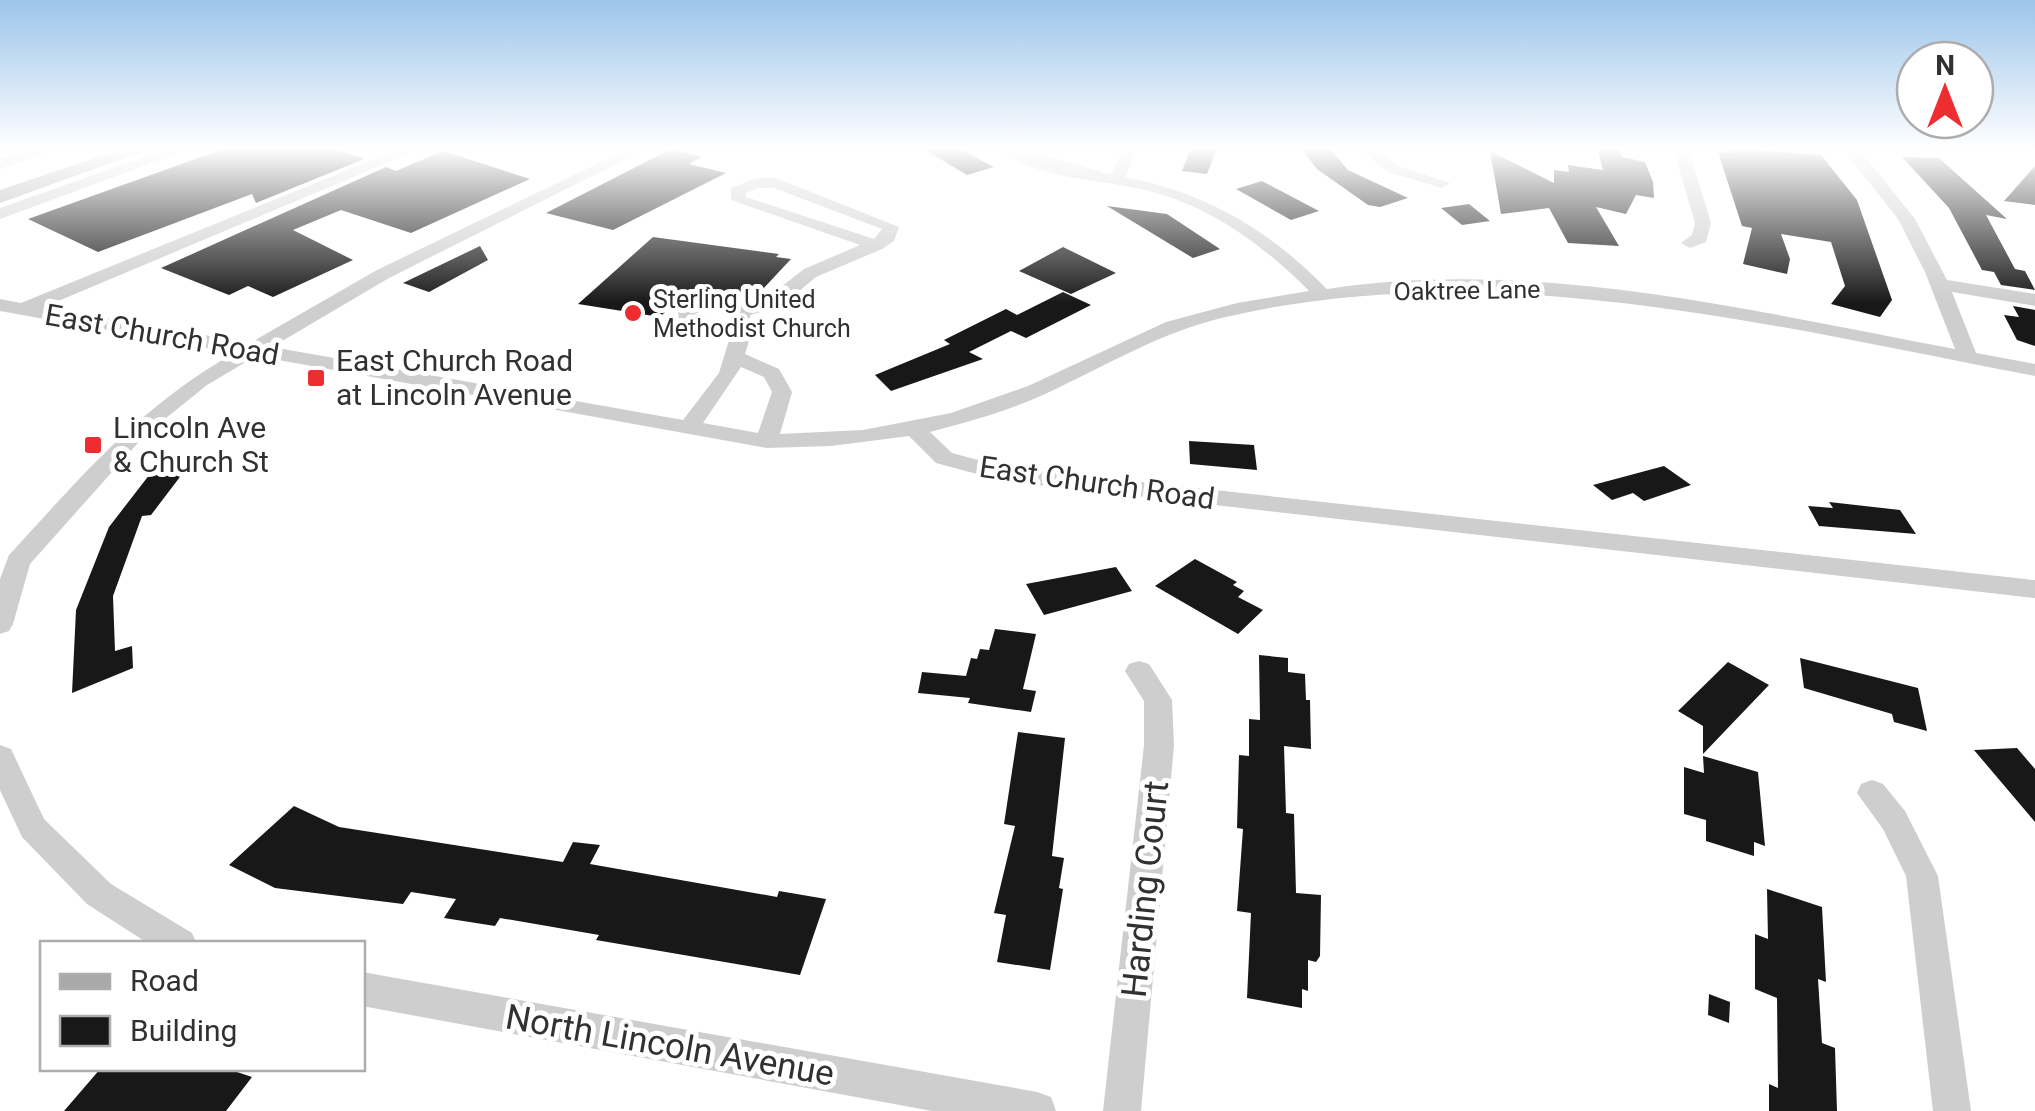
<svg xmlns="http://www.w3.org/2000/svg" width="2035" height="1111" font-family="Roboto,sans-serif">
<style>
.building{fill:#181818}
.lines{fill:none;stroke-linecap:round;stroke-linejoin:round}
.minor{fill:#cecece;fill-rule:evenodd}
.major{fill:#a9a9a9;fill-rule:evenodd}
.poi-dot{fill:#ed2d30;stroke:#fff;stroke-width:4}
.labels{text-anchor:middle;stroke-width:10;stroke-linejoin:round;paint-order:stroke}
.far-street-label{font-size:25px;fill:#313131;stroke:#fff}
.far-poi-label{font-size:25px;fill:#313131;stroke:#fff;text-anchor:start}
.street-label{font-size:30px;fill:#313131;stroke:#fff}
.poi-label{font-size:30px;fill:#313131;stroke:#fff;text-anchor:start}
.near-street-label{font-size:35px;fill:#313131;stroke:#fff}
</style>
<rect width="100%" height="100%" fill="#fff"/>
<path class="building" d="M226 148H333L364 159 256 203 252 194 98 252 28 219Z
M922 148H958L994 167 967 175Z
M1191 148H1217L1207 174 1182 171Z
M1301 148H1330L1348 170 1408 198 1380 207 1368 205 1317 169Z
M1597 148H1619L1622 157 1645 162 1653 182 1654 198 1636 195 1626 214 1596 207 1619 246 1568 243 1549 208 1501 214 1490 151 1554 183V170L1569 172 1568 165 1603 170Z
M1728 148 1821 155 1857 200 1892 300 1880 317 1831 304 1845 286 1831 242 1781 234 1790 259 1787 274 1743 264 1752 228 1742 226 1718 152 1731 153Z
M671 149 702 157 689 164 726 173 613 230 546 213Z
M443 151 530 179 411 233 341 210 293 230 353 260 273 297 248 286 229 295 161 268 386 167 396 171Z
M1902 157 1939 158 2007 219 1986 215 2015 269 2025 271 2035 290 2001 285 1994 272 1982 270 1949 208Z
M2035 166V205L2004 201Z
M1262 181 1319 211 1291 220 1236 189Z
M1469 204 1490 221 1462 225 1441 208Z
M1107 206 1167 214 1220 249 1193 258Z
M653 237 779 254 776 257 791 259 762 290 752 288 744 296 701 290 696 295 684 293 660 317 578 304Z
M480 246 488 260 429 292 403 283Z
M1063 247 1116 273 1071 294 1019 271Z
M1063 292 1091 305 1026 338 1011 331 969 352 983 359 891 391 875 375 950 344 944 340 1006 309 1017 315Z
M2013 306 2035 310V346L2017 340 2004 315 2019 317Z
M1189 441 1254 445 1257 470 1190 464Z
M187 460 181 469H186L151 515 142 516 113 596 115 651 132 646 133 668 72 693 76 610 109 527 160 461Z
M1664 466 1691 485 1644 501 1633 493 1612 500 1593 485Z
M1829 502 1900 510 1916 534 1819 526 1808 506 1833 508Z
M1195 559 1237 582 1233 585 1244 591 1238 597 1263 610 1238 634 1155 586Z
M1116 567 1132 591 1044 615 1026 584Z
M995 629 1036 634 1023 689 1036 691 1031 712 968 703 970 698 918 693 922 672 966 676 971 658 977 659 980 649 989 650Z
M1259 655 1288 658V672L1305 674 1306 700H1310L1311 749 1284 746 1286 813 1294 814 1296 893 1321 895 1320 956 1316 962 1308 960V991L1302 989V1008L1247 998 1251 913 1237 911 1243 829 1237 828 1239 755 1249 756V719L1260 720Z
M1800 658 1918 688 1927 731 1894 722 1892 714 1804 688Z
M1728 662 1769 685 1703 754V726L1678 711Z
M1018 732 1065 738 1052 856 1064 858 1059 888 1063 889 1050 970 997 962 1006 915 994 913 1015 826 1004 824Z
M2017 748 2035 769V822L1974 750Z
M1703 756 1758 772 1765 846 1754 842V856L1706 841V820L1684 814V767L1704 773Z
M294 806 339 827 563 862 573 842 600 845 590 864 777 897 779 891 826 899 800 975 596 940 599 935 500 918 495 926 444 918 456 899 411 892 403 904 275 888 229 865Z
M1767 889 1822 907 1826 982 1818 979 1822 1043 1835 1048 1837 1111H1769V1084L1778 1088 1777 998 1755 989V934L1768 939Z
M1709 994 1730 1002 1729 1023 1708 1015Z
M101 1068H225L252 1077 226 1111H64Z"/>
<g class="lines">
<path class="minor" d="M35 148H58L0 169V159Z
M170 148H192L0 219V208Z
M401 148H422L44 307 250 343 377 270 630 148H648L389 278 272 347 683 420 719 373 730 337 679 323 678 309C698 299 726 292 744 305L767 298 804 269 860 245 731 200V188L756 178H776L899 227 894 241 882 249 816 277 781 306 750 315 751 334 745 354 779 369 792 392 780 434 863 430 951 413 1028 386 1166 322 1237 303 1309 291C1265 247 1215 209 1153 192 1106 179 1037 181 997 148 1031 147 1076 167 1111 174L1124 148H1138L1125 177C1207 193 1269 230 1327 289 1535 257 1751 311 1955 349L1925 272 1898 219 1842 148H1858L1915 219 1947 280 2035 294V306L1952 292 1976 353 2035 364V376C1771 326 1494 254 1226 317 1160 332 1106 366 1045 394 1008 411 969 422 930 432L952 453 1004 467 2035 580V598L1003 481 936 463 909 436 831 446 767 448 256 356 207 385 145 435 30 564 13 624 9 631 0 634V579L9 555C83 475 138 408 234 353L0 311V299L21 303ZM758 188H774L882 229 874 239 746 197V193ZM705 310H729L731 325 695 316ZM741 367 764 377 772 392 758 433 703 423Z
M1359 148H1376L1398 166 1450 183 1442 188 1388 172Z
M1673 148H1688L1711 223 1706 242 1690 248 1681 243 1692 235 1695 223Z
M1139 661 1149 664 1172 700 1174 745 1141 1111H1103L1144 745V701L1125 671 1129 664Z
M0 745 11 749 44 819 111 884 192 933 197 944H149L87 904 22 837 0 790Z
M1872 780 1883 784 1905 811 1938 876 1971 1111H1933L1906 876 1883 829 1857 793 1861 784Z
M362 972 1037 1092 1051 1097 1056 1111H932L362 1006Z"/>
<path class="major" d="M124 148H152L0 203V190Z"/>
</g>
<linearGradient id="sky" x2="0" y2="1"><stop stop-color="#9cc5ea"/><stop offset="0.49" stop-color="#fff"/><stop offset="1" stop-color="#fff" stop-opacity="0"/></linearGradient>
<rect width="2035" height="303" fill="url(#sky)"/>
<g class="poi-dot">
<circle cx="633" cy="313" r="10"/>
<rect x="306" y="368" width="20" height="20" rx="5"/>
<rect x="83" y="435" width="20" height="20" rx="5"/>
</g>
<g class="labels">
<g class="far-street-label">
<text transform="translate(1467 290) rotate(-1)" y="9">Oaktree Lane</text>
</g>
<g class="far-poi-label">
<text x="653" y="308">Sterling United<tspan x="653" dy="29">Methodist Church</tspan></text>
</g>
<g class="street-label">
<text transform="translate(162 335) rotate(10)" y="10">East Church Road</text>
<text transform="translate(1097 483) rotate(8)" y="10">East Church Road</text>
</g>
<g class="poi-label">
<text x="336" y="371">East Church Road<tspan x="336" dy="34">at Lincoln Avenue</tspan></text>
<text x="113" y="438">Lincoln Ave<tspan x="113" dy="34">&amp; Church St</tspan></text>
</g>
<g class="near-street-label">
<text transform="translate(1145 889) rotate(-84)" y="12">Harding Court</text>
<text transform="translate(670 1045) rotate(10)" y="12">North Lincoln Avenue</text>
</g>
</g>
<rect x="40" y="941" width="325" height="130" fill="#ffffff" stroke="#adadad" stroke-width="2.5"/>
<rect x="60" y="974" width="50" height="15" fill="#a9a9a9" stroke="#adadad" stroke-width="2.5"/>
<text x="130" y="991" font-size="30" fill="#313131">Road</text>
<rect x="60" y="1016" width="50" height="30" fill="#181818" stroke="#adadad" stroke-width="2.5"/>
<text x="130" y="1041" font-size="30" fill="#313131">Building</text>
<g transform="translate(1945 90)"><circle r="48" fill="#ffffff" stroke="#adadad" stroke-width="2.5"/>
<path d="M0-8L18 38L0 25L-18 38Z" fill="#ed2d30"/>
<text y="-15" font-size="28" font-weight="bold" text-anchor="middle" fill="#313131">N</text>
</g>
</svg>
